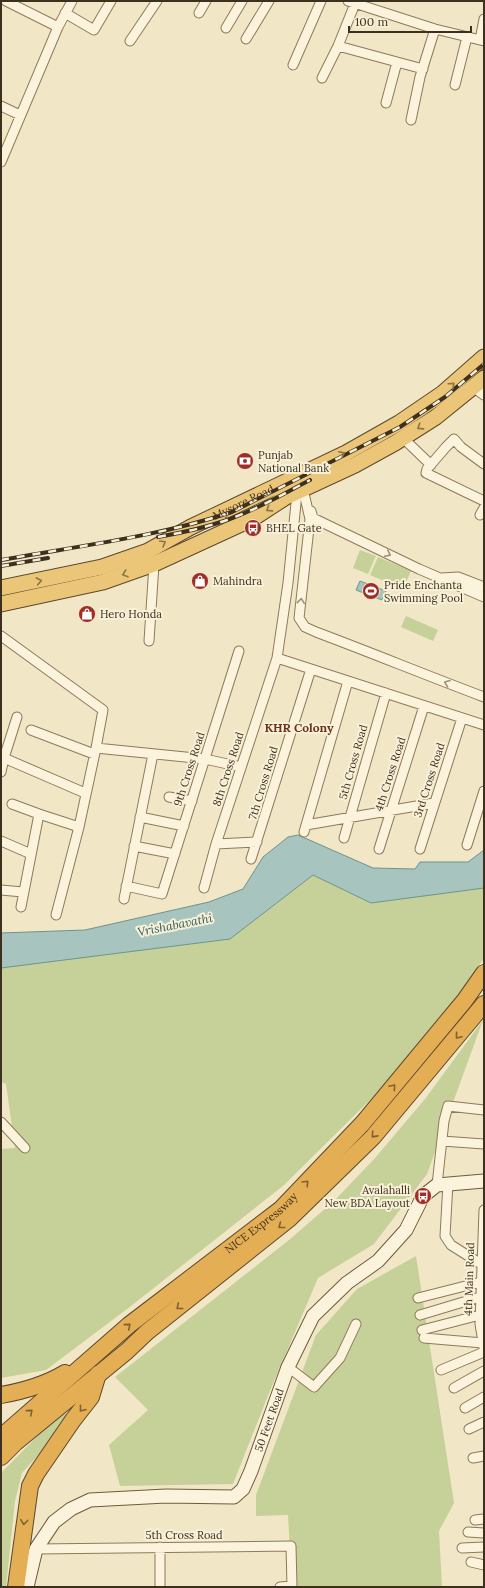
<svg xmlns="http://www.w3.org/2000/svg" width="485" height="1588" font-family="Lora,serif">
<style>
.green{fill:#c6d099}
.water{fill:#a8c4be;stroke:#6e938d}
.lines{fill:none;stroke-linecap:round;stroke-linejoin:round}
.minor-casing{stroke:#8e795b;stroke-width:11}
.secondary-casing{stroke:#705a3e;stroke-width:15}
.trunk-casing{stroke:#5b472f;stroke-width:17}
.motorway-casing{stroke:#5b472f;stroke-width:18}
.minor{stroke:#fbf3db;stroke-width:9}
.secondary{stroke:#fbf3db;stroke-width:13}
.trunk{stroke:#ecc678;stroke-width:15}
.motorway{stroke:#e3ae54;stroke-width:16}
.rail-casing{stroke:#3d301f;stroke-width:4}
.rail{stroke:#f8f0d7;stroke-width:2.5;stroke-dasharray:8;stroke-linecap:butt}
.oneway{stroke:#8c7447}
.oneway2{stroke:#9c927d}
.oneway3{stroke:#7f6234}
.labels{text-anchor:middle;stroke-width:4;stroke-linejoin:round;paint-order:stroke}
.poi-label{font-size:11px;fill:#3d301f;stroke:#f8f0d7;text-anchor:start}
.street-label{font-size:11px;fill:#3d301f;stroke:#f8f0d7}
.neighbourhood-label{font-size:12px;font-weight:bold;fill:#6c321c;stroke:#f8f0d7}
.water-label{font-size:12px;font-style:italic;fill:#2e5d5d;stroke:#f8f0d7}
</style>
<rect width="100%" height="100%" fill="#f1e7c6"/>
<path class="green" d="M360 550 376 556 368 574 353 568Z
M378 557 411 571 403 589 370 575Z
M406 616 438 630 433 641 401 627Z
M313 875 371 903 484 888V958L458 996 373 1097 284 1185 131 1306 46 1370 1 1378V1149L15 1148 6 1084 1 1082V968L230 939Z
M483 1020 427 1174 374 1244 318 1278 269 1393 233 1484 120 1486 109 1445 148 1410 115 1377 289 1240 334 1201 375 1158 425 1099Z
M416 1256 454 1503 439 1531 442 1587H292L288 1515 256 1516V1495L316 1335 357 1289Z
M63 1413 66 1414 69 1417 68 1422 22 1473 15 1501 6 1587H1V1473L58 1415Z"/>
<path class="water" d="M360 581 386 591 382 600 356 590Z
M298 835 373 868 415 869 420 862H468L484 850V888L371 903 313 875 230 939 1 968V933L85 930 209 902 243 889 263 857 288 837Z"/>
<g class="lines">
<g class="minor-casing">
<path id="minor" d="M6 1 58 27
M348 1 435 29 484 41
M65 13 94 30 111 1
M199 13 206 1
M226 28 242 1
M246 39 269 1
M480 40 484 19
M130 41 157 1
M338 46 423 69
M293 65 321 1
M322 78 338 46 356 1
M455 85 467 37
M386 103 397 62
M1 106 20 115
M411 120 420 77 435 29
M1 162 58 27 72 1
M473 387 484 395
M403 438 431 465
M484 464 461 447 454 439 446 447 427 469 426 473 484 501
M303 489 310 519 299 618 305 627 316 632C372 653 428 676 484 697
M311 511 313 518 419 569 484 597
M480 515 484 508
M441 578 458 577 484 587
M1 636 103 710 96 748
M149 641 154 564
M277 658 484 725
M17 717 4 758 85 793
M31 730 94 754
M1 772 4 758
M169 797 192 801
M12 804 39 814 21 907
M39 814 79 827
M140 817 184 826
M306 825 434 803
M304 832 348 681
M344 838 386 693
M1 841 31 854
M216 844 257 842
M467 845 484 791
M134 846 175 854
M379 849 424 706
M420 849 462 718
M251 859 311 669
M126 886 162 894 239 651
M204 888 216 844 277 658 288 583 297 493
M1 890 23 892
M124 899 153 754
M56 915 79 827 96 748 205 759 241 767
M1 1122 25 1148
M442 1141 484 1144
M448 1183 445 1236 451 1245 481 1264
M437 1185 444 1121 448 1106 484 1110
M484 1210 480 1324 484 1348
M418 1298 481 1282
M420 1315 480 1297
M422 1330 480 1315
M424 1338 483 1343
M288 1367 314 1387 340 1358 356 1324
M441 1370 484 1352
M454 1388 484 1371
M465 1408 484 1397
M469 1429 484 1422
M473 1458 484 1456
M475 1520 484 1519
M468 1532 484 1533
M462 1548 484 1547
M36 1549 291 1546 292 1587
M471 1562 484 1565
M160 1587V1547
M280 1587 292 1586"/>
</g>
<g class="secondary-casing">
<g id="secondary">
<path id="s1" d="M27 1587 36 1549 54 1522 71 1509 90 1500 166 1496 234 1497 243 1489 251 1471 288 1367 313 1316 347 1283 378 1261 406 1230 423 1196 437 1185 484 1181"/>
</g>
</g>
<g class="trunk-casing">
<g id="trunk">
<path id="s2" d="M1 588 102 567 148 551 191 527 346 453 399 423 443 393 484 357"/>
<path d="M1 604 103 582 154 564 252 519 286 497 355 465 395 443 436 417 484 378"/>
</g>
</g>
<g class="motorway-casing">
<g id="motorway">
<path d="M1 1395C24 1391 45 1385 65 1373"/>
<path id="s3" d="M1 1437 129 1325 281 1209 363 1123 465 1000 484 973"/>
<path d="M1 1457 16 1442 127 1351 147 1332 289 1219 373 1137 484 1004"/>
<path d="M16 1587 30 1486 36 1474 73 1420 91 1397 98 1374"/>
</g>
</g>
<use href="#minor" class="minor"/>
<use href="#secondary" class="secondary"/>
<use href="#trunk" class="trunk"/>
<use href="#motorway" class="motorway"/>
<g class="rail-casing">
<path id="rail" d="M158 537C181 533 204 528 227 520 256 510 283 494 310 480
M1 560C78 546 157 537 232 512L400 427 445 397 484 364
M1 566 48 558"/>
</g>
<use href="#rail" class="rail"/>
</g>
<defs><path id="oneway-chevron" d="M-2-3.5L2.5 0L-2 3.5" fill="none" stroke-width="1.6" stroke-linecap="round" stroke-linejoin="round"/></defs>
<g class="oneway">
<use href="#oneway-chevron" transform="translate(452 385) rotate(-42)"/>
<use href="#oneway-chevron" transform="translate(420 427) rotate(147)"/>
<use href="#oneway-chevron" transform="translate(342 454) rotate(-26)"/>
<use href="#oneway-chevron" transform="translate(269 509) rotate(147)"/>
<use href="#oneway-chevron" transform="translate(163 543) rotate(-30)"/>
<use href="#oneway-chevron" transform="translate(125 574) rotate(161)"/>
<use href="#oneway-chevron" transform="translate(39 581) rotate(-11)"/>
</g>
<g class="oneway2">
<use href="#oneway-chevron" transform="translate(388 554) rotate(26)"/>
<use href="#oneway-chevron" transform="translate(301 601) rotate(-84)"/>
<use href="#oneway-chevron" transform="translate(447 683) rotate(-159)"/>
</g>
<g class="oneway3">
<use href="#oneway-chevron" transform="translate(458 1036) rotate(130)"/>
<use href="#oneway-chevron" transform="translate(393 1087) rotate(-50)"/>
<use href="#oneway-chevron" transform="translate(374 1135) rotate(132)"/>
<use href="#oneway-chevron" transform="translate(306 1183) rotate(-46)"/>
<use href="#oneway-chevron" transform="translate(281 1226) rotate(142)"/>
<use href="#oneway-chevron" transform="translate(179 1307) rotate(141)"/>
<use href="#oneway-chevron" transform="translate(128 1326) rotate(-40)"/>
<use href="#oneway-chevron" transform="translate(82 1409) rotate(128)"/>
<use href="#oneway-chevron" transform="translate(30 1412) rotate(-41)"/>
<use href="#oneway-chevron" transform="translate(24 1522) rotate(97)"/>
</g>
<defs>
<g id="bank-disc" transform="scale(0.9)"><circle r="9.5" fill="#a02e27" stroke="#f8f0d7"/><path d="M-6-4H6V4H-6ZM0-2.3a2.3 2.3 0 1 0 0 4.6a2.3 2.3 0 1 0 0-4.6Z" fill="#fff"/></g>
<g id="bus-disc" transform="scale(0.9)"><circle r="9.5" fill="#a02e27" stroke="#f8f0d7"/><path d="M-5-6H5V4H4V6H2V4H-2V6H-4V4H-5ZM-3.5-4V0h7V-4ZM-3.5 1.2v1.5H-2V1.2ZM2 1.2v1.5H3.5V1.2Z" fill="#fff"/></g>
<g id="shop-disc" transform="scale(0.9)"><circle r="9.5" fill="#a02e27" stroke="#f8f0d7"/><path d="M-5-2.5h2.3a2.7 3.5 0 0 1 5.4 0H5L5.5 6h-11ZM-1.5-2.5h3a1.5 2.3 0 0 0-3 0Z" fill="#fff"/></g>
<g id="stadium-disc" transform="scale(0.9)"><circle r="9.5" fill="#a02e27" stroke="#f8f0d7"/><path d="M0-5a6.5 5 0 1 0 0 10a6.5 5 0 1 0 0-10ZM-3.5-1.8h7v3.6h-7Z" fill="#fff"/></g>
</defs>
<g fill-rule="evenodd">
<use href="#bank-disc" x="245" y="461"/>
<use href="#bus-disc" x="253" y="528"/>
<use href="#shop-disc" x="200" y="581"/>
<use href="#stadium-disc" x="371" y="591"/>
<use href="#shop-disc" x="87" y="614"/>
<use href="#bus-disc" x="423" y="1196"/>
</g>
<g class="labels">
<g class="poi-label">
<text x="258" y="459">Punjab<tspan x="258" dy="13">National Bank</tspan></text>
<text x="266" y="532">BHEL Gate</text>
<text x="213" y="585">Mahindra</text>
<text x="384" y="589">Pride Enchanta<tspan x="384" dy="13">Swimming Pool</tspan></text>
<text x="100" y="618">Hero Honda</text>
<text x="410" y="1194" text-anchor="end">Avalahalli<tspan x="410" dy="13">New BDA Layout</tspan></text>
</g>
<g class="street-label">
<text dy="4" stroke="none"><textPath href="#s2" startOffset="259">Mysore Road</textPath></text>
<text transform="translate(353 762) rotate(-74)" y="4">5th Cross Road</text>
<text transform="translate(189 769) rotate(-72)" y="4">9th Cross Road</text>
<text transform="translate(228 769) rotate(-72)" y="4">8th Cross Road</text>
<text transform="translate(390 774) rotate(-72)" y="4">4th Cross Road</text>
<text transform="translate(429 780) rotate(-72)" y="4">3rd Cross Road</text>
<text transform="translate(263 783) rotate(-73)" y="4">7th Cross Road</text>
<text dy="4" stroke="none"><textPath href="#s3" startOffset="337">NICE Expressway</textPath></text>
<text transform="translate(469 1279) rotate(-88)" y="4">4th Main Road</text>
<text dy="4" stroke="none"><textPath href="#s1" startOffset="344">50 Feet Road</textPath></text>
<text x="184" y="1539">5th Cross Road</text>
</g>
<g class="neighbourhood-label">
<text x="299" y="732">KHR Colony</text>
</g>
<g class="water-label">
<text transform="translate(175 925) rotate(-11)" y="4">Vrishabavathi</text>
</g>
</g>
<rect width="485" height="1588" fill="none" stroke="#3d301f" stroke-width="4"/>
<path d="M349 26v6h122v-6" fill="none" stroke="#3d301f" stroke-width="2"/>
<text x="355" y="26" font-size="12" fill="#3d301f" stroke="#f8f0d7" stroke-width="3" paint-order="stroke">100 m</text>
</svg>
